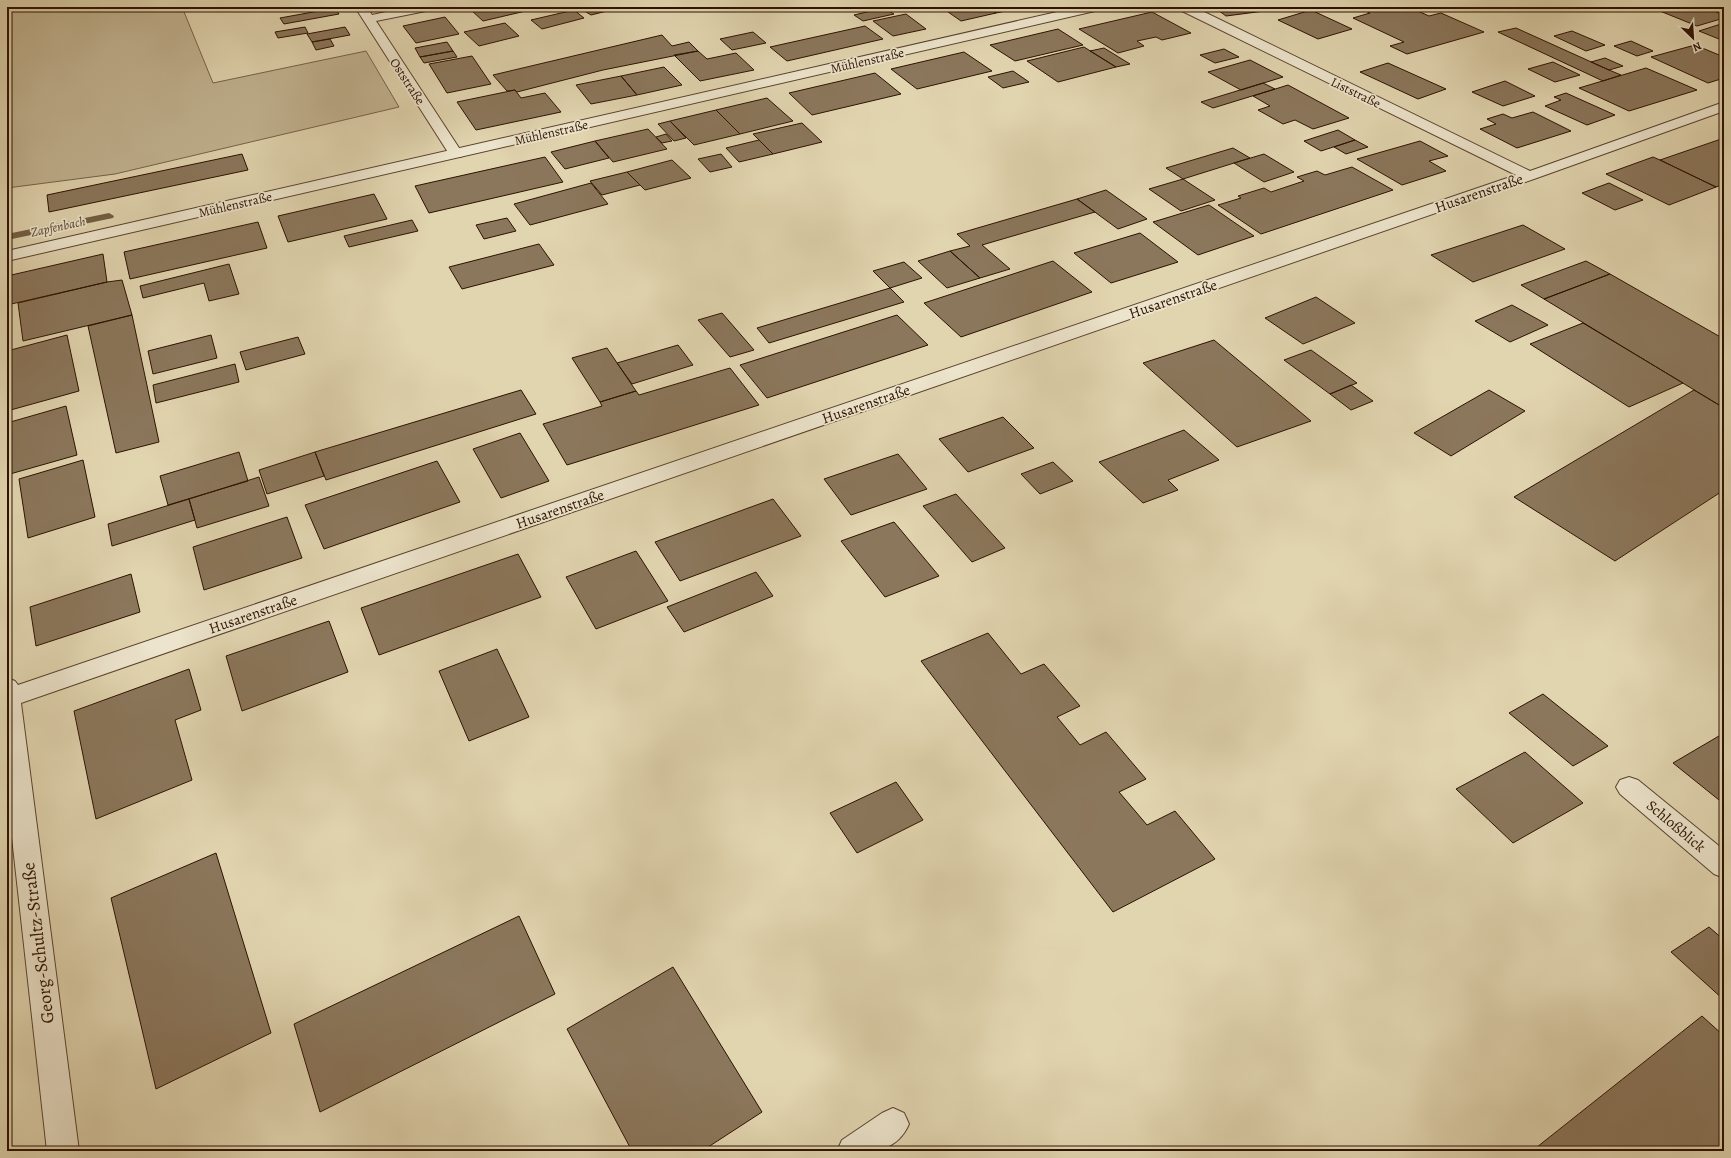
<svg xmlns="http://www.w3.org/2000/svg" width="1731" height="1158" font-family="Alegreya,serif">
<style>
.green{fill:#c2b492;stroke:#786349}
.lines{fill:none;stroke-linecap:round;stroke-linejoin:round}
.stream{fill:#745f46;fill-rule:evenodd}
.building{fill:#8b775c;stroke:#2d1200}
.service-casing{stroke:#5a432c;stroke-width:2}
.minor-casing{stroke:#5a432c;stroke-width:2}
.tertiary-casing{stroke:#5a432c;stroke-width:2}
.service{fill:#ece4cc;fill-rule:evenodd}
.minor{fill:#ece4cc;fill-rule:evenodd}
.tertiary{fill:#ece4cc;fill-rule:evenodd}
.labels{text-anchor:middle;stroke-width:3.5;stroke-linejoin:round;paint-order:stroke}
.far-street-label{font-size:13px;fill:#2d1200;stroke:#ece4cc}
.far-water-label{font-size:13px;font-style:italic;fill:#5d462e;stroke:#ece4cc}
.street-label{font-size:15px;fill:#2d1200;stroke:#ece4cc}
.near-street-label{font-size:18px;fill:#2d1200;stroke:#ece4cc}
</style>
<rect width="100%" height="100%" fill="#e1d5b0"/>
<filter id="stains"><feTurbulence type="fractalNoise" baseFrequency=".005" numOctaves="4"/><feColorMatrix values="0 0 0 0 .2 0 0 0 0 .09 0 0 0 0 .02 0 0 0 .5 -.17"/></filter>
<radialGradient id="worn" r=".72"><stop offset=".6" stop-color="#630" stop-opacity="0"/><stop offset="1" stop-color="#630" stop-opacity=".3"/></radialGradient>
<path class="green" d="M7 7H182L213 83 366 51 399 107 115 174 7 188Z"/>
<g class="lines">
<path class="stream" d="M109 213 114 216 113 218 7 240V234Z"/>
</g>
<path class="building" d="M292 7H313L294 11Z
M483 7H527L530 10 483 21 471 10Z
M578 7H612L615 9 591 15Z
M941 7H987L996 13 961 21Z
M987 7H1025L996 13Z
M1214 7H1295L1226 16Z
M1357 7H1409L1429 16 1441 13 1484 32 1407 54 1390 46 1404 42 1353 18 1370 13Z
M1650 7H1703L1724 15V18L1697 26Z
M335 8 339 14 284 24 280 18Z
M884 8 894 14 863 21 854 15Z
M574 10 584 18 542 29 531 20Z
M1311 10 1352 29 1318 39 1278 20Z
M1152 12 1191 33 1162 40 1156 37 1137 41 1144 46 1118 53 1079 29Z
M906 14 926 29 893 36 873 21Z
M445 17 459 34 416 43 403 26Z
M505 23 519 36 479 46 464 32Z
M1724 23V41L1699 31Z
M865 26 883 39 787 61 770 47Z
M305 27 308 33 278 38 275 32Z
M345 27 350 35 312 42 307 34Z
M1516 28 1609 70 1621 75 1603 81 1498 32Z
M1058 29 1083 45 1015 61 990 45Z
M1572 31 1605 45 1586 51 1554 36Z
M753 32 766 43 732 50 720 39Z
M662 35 672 46 689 42 698 51 603 70 517 92 515 90 507 91 493 75Z
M330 39 334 46 316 50 312 42Z
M1631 41 1653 51 1637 56 1614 46Z
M447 42 453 51 420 57 415 48Z
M1695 45 1724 57V78L1708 83 1651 57Z
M1084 47 1116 67 1058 82 1027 61Z
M1104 48 1130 64 1116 67 1090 51Z
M1224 49 1239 57 1215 63 1200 55Z
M453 51 457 57 424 63 420 57Z
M698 51 707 59 736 53 754 70 700 81 674 55Z
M964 52 992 71 917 89 891 69Z
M472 56 491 84 447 93 429 64Z
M1605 58 1623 66 1609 70 1591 62Z
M1250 60 1283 77 1241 90 1208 72Z
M1553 62 1580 75 1555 82 1528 69Z
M1388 63 1446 89 1418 99 1360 72Z
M664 67 682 85 637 95 621 76Z
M1646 68 1697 90 1629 111 1579 88Z
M1013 71 1029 82 1003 88 988 77Z
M875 73 901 94 812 115 789 93Z
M621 76 637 95 591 104 576 85Z
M1505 81 1535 96 1503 106 1472 92Z
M1263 83 1275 89 1213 108 1201 102Z
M1288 85 1349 118 1313 129 1295 120 1283 124 1258 110 1270 106 1253 96Z
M515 90 521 98 545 93 561 112 476 130 457 102Z
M1566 93 1615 115 1587 125 1545 106 1561 100 1554 97Z
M767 98 793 121 740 134 716 110Z
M716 110 740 134 694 145 670 121Z
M1533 112 1571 131 1517 148 1480 129 1496 124 1487 119 1503 114 1512 118Z
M670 121 686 138 674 141 658 124Z
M802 123 822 142 773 154 753 134Z
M648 129 667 149 613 162 595 141Z
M1338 130 1355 140 1321 151 1304 141Z
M666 134 672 141 662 143 656 137Z
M1724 138V184L1716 187 1660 160Z
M759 140 773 154 739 162 726 148Z
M1355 140 1368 147 1346 154 1334 147Z
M595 141 609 158 565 169 551 152Z
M1420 141 1448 156 1429 161 1446 171 1402 185 1357 159Z
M1233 148 1250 158 1183 179 1166 168Z
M242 154 248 170 49 212 47 195Z
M721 154 732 167 710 172 698 159Z
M1264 154 1294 172 1264 182 1234 163Z
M545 157 563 182 429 213 415 186Z
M1653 157 1660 160 1716 187 1669 205 1606 174Z
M672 160 691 178 645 190 627 172Z
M1352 167 1393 190 1261 234 1218 205 1241 198 1238 196 1264 188 1271 192 1304 181 1297 177 1317 171 1325 175Z
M627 172 640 185 602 195 590 181Z
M1183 179 1215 200 1181 211 1149 189Z
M591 183 608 204 530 225 514 204Z
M1609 183 1643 200 1615 210 1582 193Z
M1106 190 1147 219 1118 229 1077 199Z
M374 194 387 219 288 242 278 216Z
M1077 199 1095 212 982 245 1010 269 980 278 950 251 970 246 957 234Z
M1209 205 1254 236 1198 255 1153 222Z
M507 218 516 231 484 239 476 225Z
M412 220 418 231 349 247 344 236Z
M258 222 267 248 130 279 124 252Z
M1523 225 1565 249 1473 282 1431 255Z
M1140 233 1178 262 1111 283 1074 253Z
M539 244 554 265 462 289 449 267Z
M950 251 980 278 947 288 918 261Z
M103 254 107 282 7 305V276Z
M1053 261 1092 292 961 337 924 303Z
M1586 261 1610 274 1544 299 1521 285Z
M904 262 922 278 890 288 873 271Z
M229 264 239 294 209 301 204 283 143 298 140 286Z
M1610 274 1724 339V408L1544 299Z
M122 280 132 315 23 341 18 303 107 282Z
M890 288 904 302 769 343 757 328Z
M1316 297 1355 323 1303 344 1265 318Z
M1512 305 1548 325 1510 342 1475 321Z
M722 313 754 350 730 357 698 320Z
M132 315 159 442 116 453 88 326Z
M897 315 928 345 767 398 740 365Z
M1583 323 1683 383 1629 407 1530 344Z
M67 335 79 391 7 411V351Z
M211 335 217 358 153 374 148 351Z
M298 337 305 354 246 370 240 352Z
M1214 340 1311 421 1237 447 1143 363Z
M678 345 693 365 632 384 617 363Z
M607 348 636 391 600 402 572 358Z
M1311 350 1357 383 1330 394 1284 360Z
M235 364 239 382 156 403 153 385Z
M730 368 759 405 567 465 543 424 602 406 600 402 636 391 639 395Z
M1351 385 1373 401 1351 410 1330 394Z
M521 390 536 414 326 480 315 452Z
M1489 390 1525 411 1451 456 1414 433Z
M1694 390 1724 408V490L1615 561 1514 497Z
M66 406 77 455 10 474 7 455V423Z
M1003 417 1034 448 968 472 939 439Z
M1184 430 1219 460 1168 480 1178 490 1143 503 1099 462Z
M520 433 549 481 501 498 473 449Z
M239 452 248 481 168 505 160 476Z
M315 452 324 476 267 494 259 470Z
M898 454 927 489 851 515 824 479Z
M83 460 95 517 28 538 19 479Z
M437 461 460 502 324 549 305 505Z
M1053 462 1073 481 1040 494 1021 474Z
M259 477 269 506 197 528 189 499Z
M956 494 1005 548 972 562 923 506Z
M189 499 195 520 112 546 108 524Z
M773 499 801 536 680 581 655 542Z
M287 517 302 558 204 590 193 547Z
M894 522 939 576 885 597 841 541Z
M636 551 668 601 596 629 566 577Z
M518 554 541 597 379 655 361 608Z
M756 572 773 596 684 632 667 607Z
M131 574 140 612 36 646 30 607Z
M329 621 348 672 242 711 226 656Z
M988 633 1021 674 1044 664 1080 706 1057 717 1080 745 1106 732 1146 779 1119 792 1147 825 1175 811 1215 859 1113 912 921 661Z
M497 649 529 717 469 741 439 671Z
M189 669 201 710 175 720 192 780 96 819 74 711Z
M1543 694 1608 746 1573 766 1509 713Z
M1724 733V804L1673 763Z
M1525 752 1583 803 1513 843 1456 789Z
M896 782 923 820 857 853 830 813Z
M216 853 271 1033 156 1089 111 898Z
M519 916 555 994 320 1112 294 1024Z
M1709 927 1724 940V1000L1671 952Z
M673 967 762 1112 702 1151H632L567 1029Z
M1702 1016 1724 1036V1151H1532Z"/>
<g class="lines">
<g class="service-casing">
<path id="service" d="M1629 777 1638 780 1724 850V878L1714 874 1620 794 1616 787 1620 780Z"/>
</g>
<g class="minor-casing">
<path id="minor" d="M355 7H367L372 15 409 7H433L431 10 376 21 463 154 461 157H451Z
M1178 7H1194L1530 171 1724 102V111L1534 179 21 703 79 1151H47L7 793V678L15 681 18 685 1516 175 1180 10Z
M893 1108 904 1113 909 1124C895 1156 866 1151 837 1151L842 1140 882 1113Z"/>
</g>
<g class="tertiary-casing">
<path id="tertiary" d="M1079 7H1101L1095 11 7 261V251Z"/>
</g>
<use href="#service" class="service"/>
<use href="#minor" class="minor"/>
<use href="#tertiary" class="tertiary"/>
</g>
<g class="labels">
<g class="far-street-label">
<text transform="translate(867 60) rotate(-13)" y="5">Mühlenstraße</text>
<text transform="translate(408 81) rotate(57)" y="5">Oststraße</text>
<text transform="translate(1356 92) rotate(26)" y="5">Liststraße</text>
<text transform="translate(551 132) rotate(-13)" y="5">Mühlenstraße</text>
<text transform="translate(235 204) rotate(-13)" y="5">Mühlenstraße</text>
</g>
<g class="far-water-label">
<text transform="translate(58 226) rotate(-12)" y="5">Zapfenbach</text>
</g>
<g class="street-label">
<text transform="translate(1479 193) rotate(-19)" y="5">Husarenstraße</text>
<text transform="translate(1173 299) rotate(-19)" y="5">Husarenstraße</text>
<text transform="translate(866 404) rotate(-19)" y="5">Husarenstraße</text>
<text transform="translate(560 509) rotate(-19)" y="5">Husarenstraße</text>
<text transform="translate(253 614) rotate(-19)" y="5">Husarenstraße</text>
<text transform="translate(1676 826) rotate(40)" y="5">Schloßblick</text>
</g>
<g class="near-street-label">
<text transform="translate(38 943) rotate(-97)" y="6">Georg-Schultz-Straße</text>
</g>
</g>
<rect width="1731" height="1158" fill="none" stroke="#e1d5b0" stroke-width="24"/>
<rect x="8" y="8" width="1715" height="1142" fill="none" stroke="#2d1200" stroke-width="2"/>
<rect x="12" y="12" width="1707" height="1134" fill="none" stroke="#2d1200"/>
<g transform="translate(1693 38) rotate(155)" stroke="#ece4cc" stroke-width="3" paint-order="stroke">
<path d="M0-3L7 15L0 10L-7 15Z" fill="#2d1200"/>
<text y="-6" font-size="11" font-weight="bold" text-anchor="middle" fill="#2d1200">N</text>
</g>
<rect width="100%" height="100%" filter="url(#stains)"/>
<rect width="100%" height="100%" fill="url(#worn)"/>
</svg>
